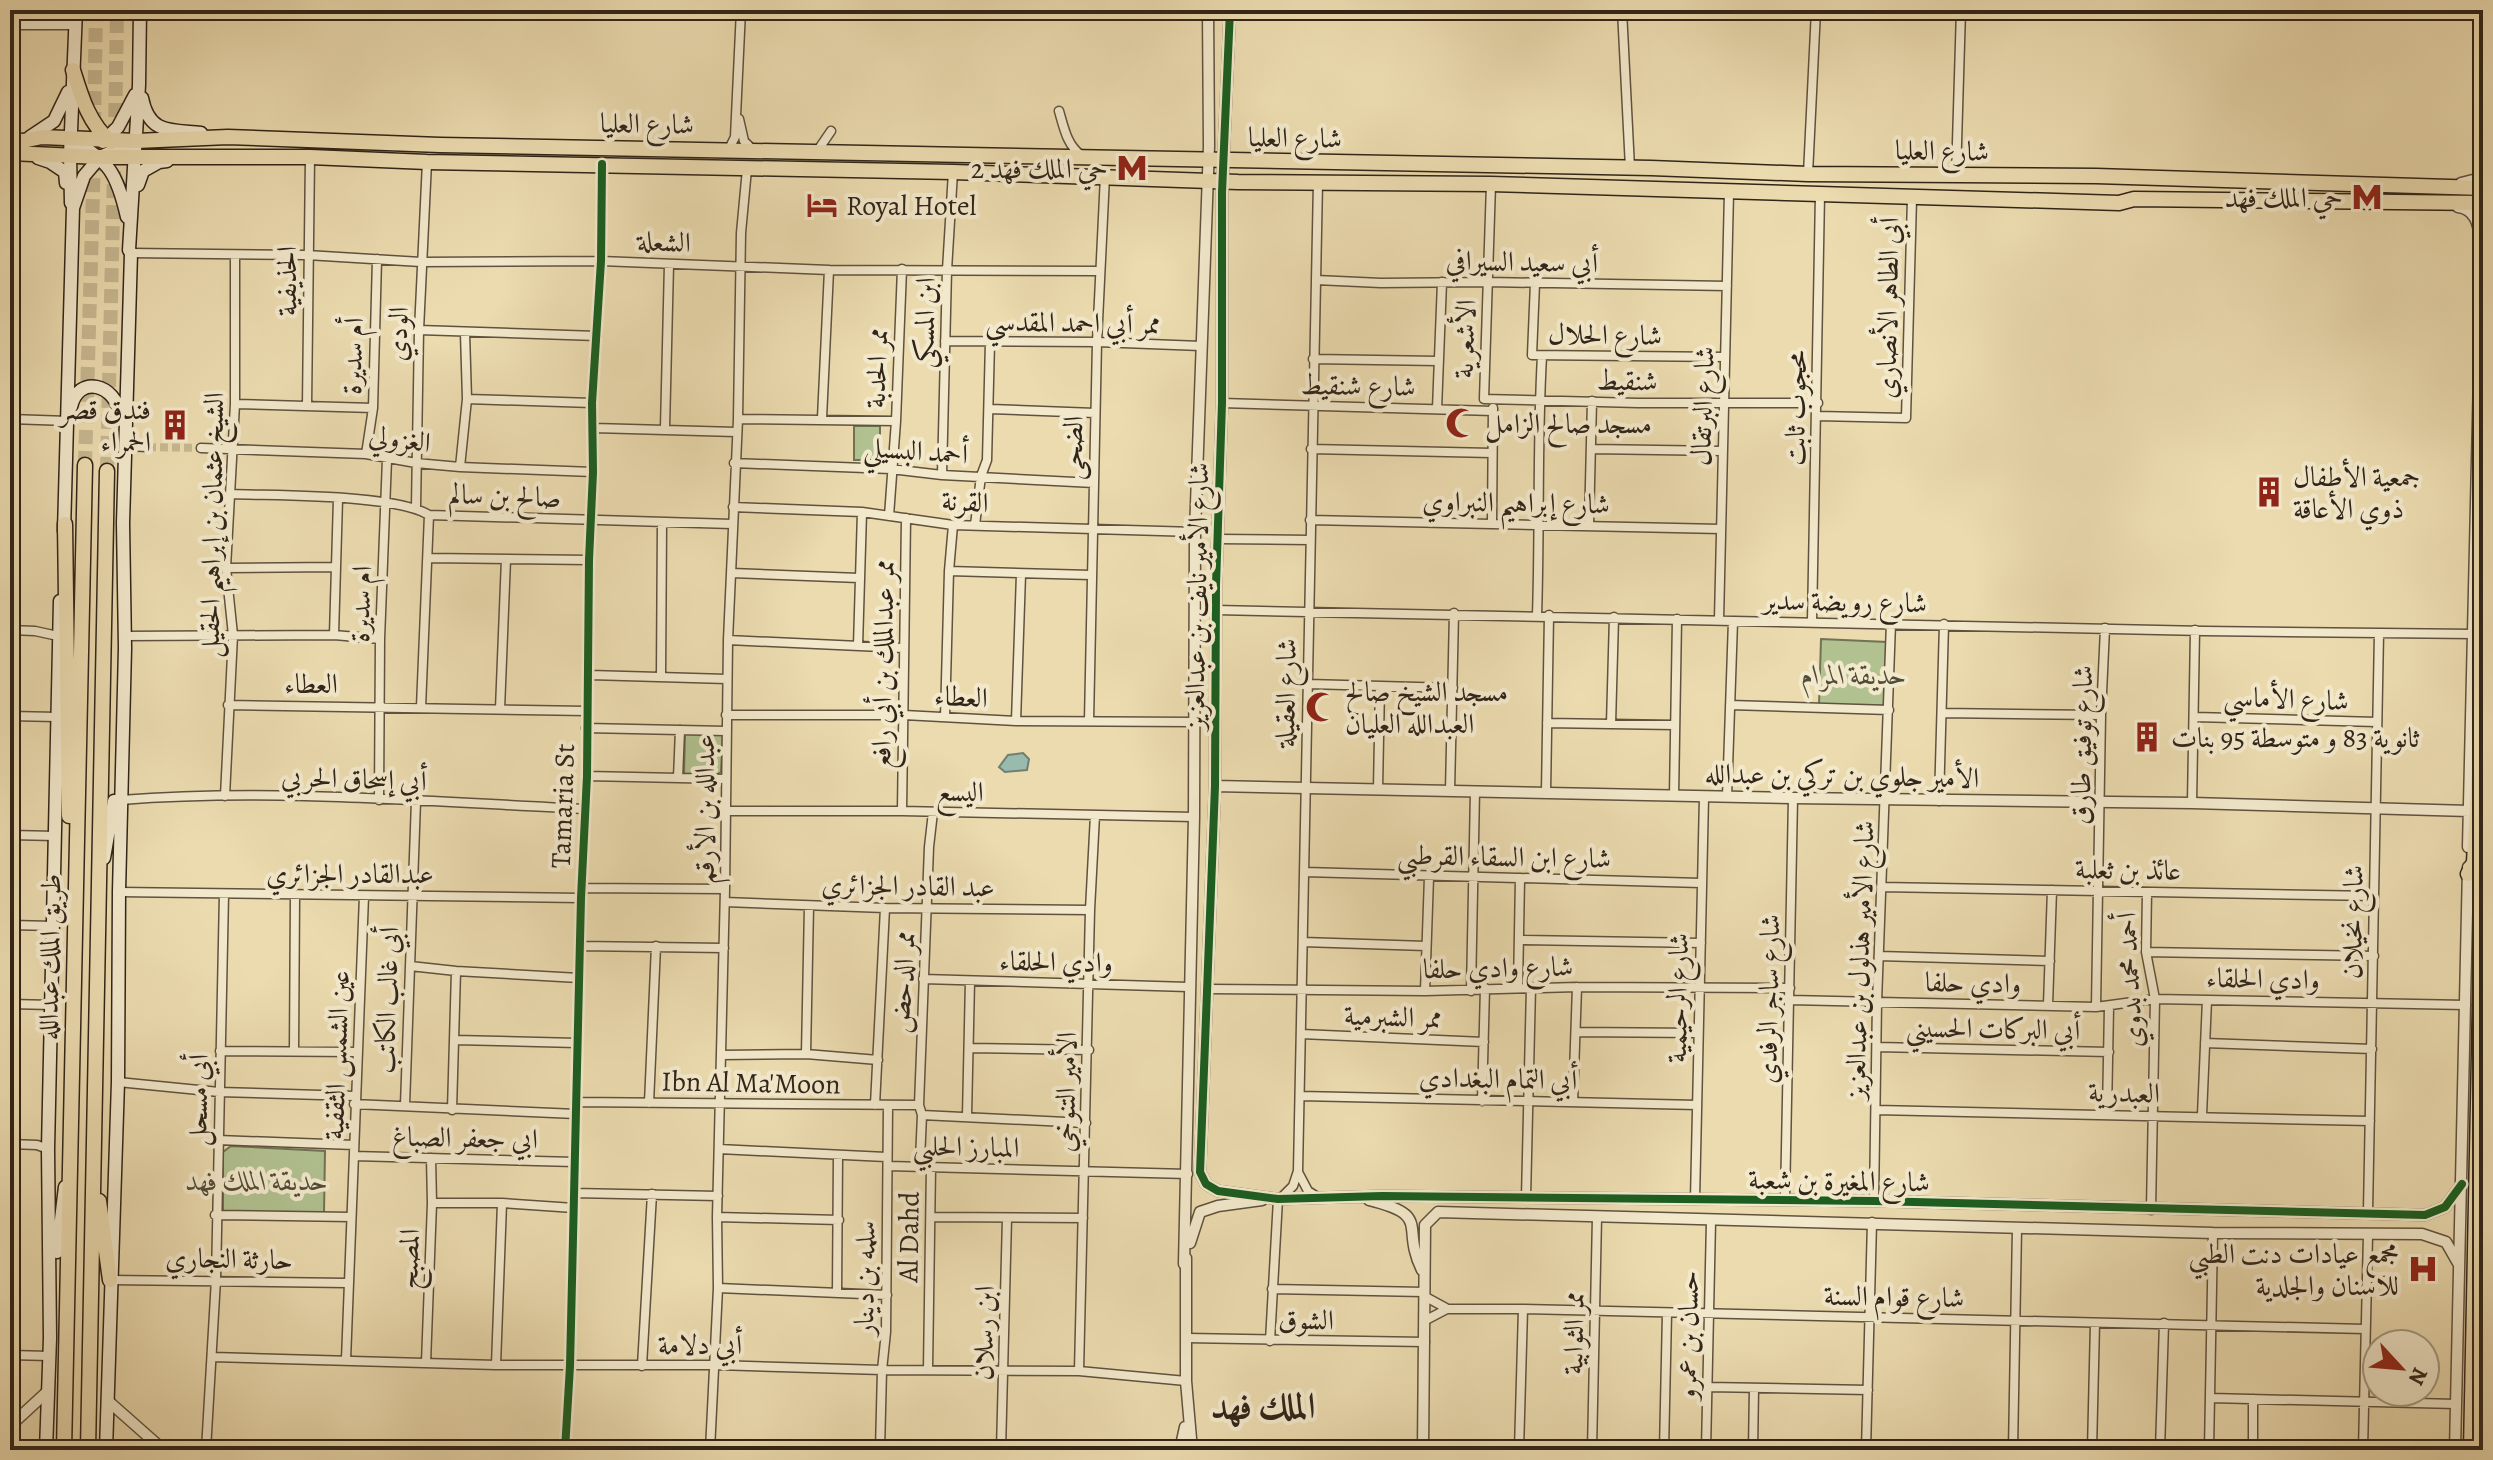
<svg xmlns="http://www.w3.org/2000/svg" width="2493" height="1460" font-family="Alegreya,Amiri,serif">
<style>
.green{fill:#b1c190;stroke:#717354;stroke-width:2}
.water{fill:#98bbae;stroke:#6f7f72;stroke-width:2}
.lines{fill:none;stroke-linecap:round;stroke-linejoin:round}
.minor-tunnel{stroke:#c6b791;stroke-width:8;stroke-dasharray:8 4;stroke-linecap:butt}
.trunk-tunnel{stroke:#c6b791;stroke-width:14;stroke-dasharray:14 7;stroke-linecap:butt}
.minor-casing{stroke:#60523e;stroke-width:11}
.tertiary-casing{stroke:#60523e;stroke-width:13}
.secondary-casing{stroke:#312519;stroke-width:15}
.primary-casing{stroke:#312519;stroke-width:17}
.trunk-casing{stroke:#312519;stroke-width:17}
.minor{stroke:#f2e8cb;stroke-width:8}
.tertiary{stroke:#f2e8cb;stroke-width:10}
.secondary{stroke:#f2e8cb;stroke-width:12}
.primary{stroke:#ebdbaf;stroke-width:14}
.trunk{stroke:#ebdbaf;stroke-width:14}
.cycleway-casing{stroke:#f2e8cb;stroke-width:13}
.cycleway{stroke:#1b5e20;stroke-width:8}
.labels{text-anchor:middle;stroke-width:8;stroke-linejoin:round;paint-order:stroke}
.street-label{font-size:28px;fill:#312519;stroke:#f2e8cb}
.poi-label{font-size:28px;fill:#312519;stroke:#f2e8cb;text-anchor:start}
.park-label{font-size:28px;font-style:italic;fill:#514c37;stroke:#f2e8cb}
.district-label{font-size:36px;font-weight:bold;fill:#312519;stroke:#f2e8cb}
</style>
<rect width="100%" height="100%" fill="#ebdbaf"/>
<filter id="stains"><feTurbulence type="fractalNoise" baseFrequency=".0025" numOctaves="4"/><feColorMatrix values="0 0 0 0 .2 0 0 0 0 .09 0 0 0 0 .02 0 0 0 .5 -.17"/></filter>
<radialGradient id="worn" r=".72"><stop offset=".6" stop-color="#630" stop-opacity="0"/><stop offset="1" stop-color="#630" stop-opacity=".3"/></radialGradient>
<path class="green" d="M854 426H880V460H854Z
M1821 639 1887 642 1886 706 1819 705Z
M685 733 723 734 721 772 716 775 684 774Z
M231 1146 325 1151 324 1213 223 1212V1152Z"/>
<path class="water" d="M1023 753 1029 759 1027 770 1005 772 999 767 1008 755Z"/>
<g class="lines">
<path class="minor-tunnel" d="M148 447 201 448"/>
<path class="trunk-tunnel" d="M94 126 96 10
M115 138 117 10
M85 465 94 158
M107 471 114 171"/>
<g class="minor-casing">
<path id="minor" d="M1622 10 1630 168
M10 25H76
M1059 111C1064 128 1067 145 1081 155
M739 119 744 141 752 149
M728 151 735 137 741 10
M816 153 831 131
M1808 174 1816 10
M1956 176 1961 10
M1491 184 1484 399 1638 403H1818
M131 253 307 255 421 262 601 261 829 270 1100 271
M1316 280 1381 283 1487 282 1727 286
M1535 283 1532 355 1725 357
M419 330 597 336
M945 341 1097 342 1201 346
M1313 359 1438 361
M467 399 592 403
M1222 403 1493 411
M235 404 373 408
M307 406 310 157
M990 409 1095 413
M1437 409 1442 282
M1817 416 1906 418 1912 198
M822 418 829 270
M10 419 68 421
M738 419 896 421
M594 428 736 432
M665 428 669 264
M124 446 148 447
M201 448 366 454 416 463 460 467 593 472
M1311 449 1492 453
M1591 449 1723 451
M366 454 373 408 377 259
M734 463 891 469 942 475 1094 483
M460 467 467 399 465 333
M942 475 947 270 953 172
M232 494C277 496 395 494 429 515L732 524
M416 507 419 330 427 162
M733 507 862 512 953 525 1195 532
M889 516 896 421 902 269
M1310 520 1721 529
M1492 523 1493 408
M975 525 981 476 987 460 990 342
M1589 525 1592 401
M1218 539 1310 540
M429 558 589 560
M226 568 335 567
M949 571 1091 575
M732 573 859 578
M1216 610 2204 631 2474 634
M1537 615C1540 529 1537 442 1542 356
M1719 620 1729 192
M1812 622 1820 194
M10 630 35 631 58 636
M334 635 338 499
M125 636 334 635 380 639
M728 640 903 648
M858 646 862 512
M590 675 727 679
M661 675 662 522
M1308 684 1453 688
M228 705 587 711
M1730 705 1889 710
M421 707 429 515
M500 709 506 559
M1942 713 2101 715
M726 715H904L1016 721 1194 722
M10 716 57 717
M945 717 949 571 953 525
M2195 717 2377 722
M1016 721 1021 574
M1089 721 1097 342 1105 176
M1547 723 1675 725
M1611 724 1614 617
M586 728 726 731
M587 776 725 779
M678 778 680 730
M1378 789 1380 686
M1450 791 1454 613
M1546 792 1549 615
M225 796 233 635 226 568 235 404V255
M1674 796 1677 619
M1727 797 1733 621
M121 800C273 788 433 802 586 809
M379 800 380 639 387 459
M1939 801 1944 624
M2192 803 2195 630
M726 811H902L1194 817
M902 811 906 518
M10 835 56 836
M1305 872 1701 883
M1881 887 2374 896
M581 888 725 889
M119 892 581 898
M2147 892 2146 952 2155 999 2151 1210
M725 902 885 908 1090 910
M10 925 54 926
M1519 940 1701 943
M1303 942 1426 946
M580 946 724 948
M2146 952 2374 956
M1879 956 2050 961
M410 966 456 971 579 978
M923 979 1188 987
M1518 987 1520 878
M1208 989 1425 991 1577 987 1790 988
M1425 991 1429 877
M1471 991 1475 791
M1790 1000 2096 1007 2155 999 2466 1005
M10 1004 52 1005
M2048 1005 2052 890
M2096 1007 2101 715 2105 628
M1576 1032 1698 1033
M1301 1034 1484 1042
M455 1040 577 1043
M2205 1043 2372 1049
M1877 1047 2109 1052
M970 1048 1089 1050
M220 1051 358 1052
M294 1051 295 895
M806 1054 809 906
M721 1055 806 1054 878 1060
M118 1082 219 1092 354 1096
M1300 1096 1697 1105
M1482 1101 1485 988
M576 1102 919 1105 922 1115 920 1160 931 1167 928 1369
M1573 1102 1577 987
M649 1103 656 946
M354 1104 576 1114
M405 1105 416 801
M875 1105 885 908
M919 1105 929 847 933 812
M452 1110 456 971
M1876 1110 2370 1121
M2107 1113 2109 1007
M922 1115 1086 1123
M2202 1115 2207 1000
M967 1116 970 981
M218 1140 354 1145
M10 1144 37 1145 48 1149
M719 1149 886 1157
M354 1156 575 1162
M888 1166 1188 1174
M1298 1172 1308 1191 1319 1198
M574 1193 718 1196
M1281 1198 1293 1186 1298 1171 1318 182
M1526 1198 1531 987
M1695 1200 1704 797
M1785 1200 1793 798
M1874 1201 1877 1002 1891 623
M432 1203H502L574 1208
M2368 1212 2379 633
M215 1215 351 1217
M717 1217 839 1220
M931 1217 1083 1218
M110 1280 347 1283
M718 1288 887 1295
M1272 1289 1424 1292
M837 1293 838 1155
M1424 1296 1446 1308
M1426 1320 1447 1309H1523L2365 1329
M1187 1338 1425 1342
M1270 1341 1278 1199
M10 1355 49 1356
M213 1357 496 1365H716L882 1370 1079 1371 1186 1381
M346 1360 364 896
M426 1363 432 1203 431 1158
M496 1365 502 1203
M642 1366 652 1194
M1079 1371 1090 910 1095 815
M1708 1387 1868 1390
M2211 1398 2456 1404
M206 1450 216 1279 224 894
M565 1450 570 1366 581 898 587 776 589 560 593 472 592 403 601 261 602 164
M710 1450 718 1288 717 1217 725 889 728 640 738 419 741 233 747 169
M880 1450 882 1370 886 1332 888 1107
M1001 1450 1007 1218
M1519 1450 1523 1309
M1592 1450 1597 1217
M1664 1450 1667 1313
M1706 1450 1711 1221
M1753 1450 1754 1388
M1866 1450 1872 1222
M2013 1450 2017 1228
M2092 1450 2095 1323
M2160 1450 2164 1323
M2209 1450 2213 1233
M2253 1450V1399
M2363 1450 2368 1235"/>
</g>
<g class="tertiary-casing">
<path id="tertiary" d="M1230 10 1222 192V403L1216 585 1215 786 1200 1172 1206 1184 1218 1191 1278 1199 1382 1196 1874 1201 2425 1215 2445 1207 2462 1184
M2461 183 2477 179 2483 168
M2458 207C2478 209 2479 230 2482 246L2468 847
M1215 786 1793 798 2192 803 2469 811
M1369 1200C1433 1216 1400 1226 1422 1270
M1190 1243 1200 1212 1218 1206 1262 1200
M1186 1258V1381L1192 1450
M1184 1264 1194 817 1195 532 1209 146 1208 10
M107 1400 159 1446 168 1450
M10 1426 48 1391
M1180 1450 1185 1427
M1423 1450 1425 1225 1438 1212 2213 1233 2422 1234 2446 1242 2458 1263
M2455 1450 2468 867"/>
</g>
<g class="secondary-casing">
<path id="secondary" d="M142 98C149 134 170 130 201 133
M30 137 54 121 68 92
M71 139C109 161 117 173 127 217
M103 142 118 127 135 95
M38 158 50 162 65 172 66 183
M138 185 143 171 159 162 167 161
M71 203 70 155 76 10
M71 407C78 374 116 384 120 415
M64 531 73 208 84 176 100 157 136 141
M104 858 114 801
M57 1252 65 1187
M46 1450 50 1338 48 1149 60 601
M106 1450 118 1082 119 892 125 648 123 523 131 253 129 250 139 85 140 10"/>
</g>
<g class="primary-casing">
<path id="primary" d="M73 70C81 96 89 124 111 142
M10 140 23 141 42 137 136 141 228 137 440 145 1651 168 1808 174 2096 176 2483 188
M10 153 100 157H310L427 162 953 172 1238 182 1491 184 2119 203 2134 199 2483 203
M2468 874 2474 862 2479 767 2483 755
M2471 1450 2483 855"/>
</g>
<g class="trunk-casing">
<path id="trunk" d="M65 524 69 816
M99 1201 110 1280
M64 1450 85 465
M88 1450 107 471"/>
</g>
<use href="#minor" class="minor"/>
<use href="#tertiary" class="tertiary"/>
<use href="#secondary" class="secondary"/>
<use href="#primary" class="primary"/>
<use href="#trunk" class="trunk"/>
<g class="cycleway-casing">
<path id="cycleway" d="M1230 10 1222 192V403L1216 585 1215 786 1200 1172 1206 1184 1218 1191 1278 1199 1382 1196 1874 1201 2425 1215 2445 1207 2462 1184
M565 1450 570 1366 581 898 587 776 589 560 593 472 592 403 601 261 602 164"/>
</g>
<use href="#cycleway" class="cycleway"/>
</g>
<defs>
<g id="metro-bare" transform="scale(2.4)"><path d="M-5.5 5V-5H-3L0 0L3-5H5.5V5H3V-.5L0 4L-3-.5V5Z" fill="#8f2418" stroke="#f2e8cb" stroke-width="2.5" paint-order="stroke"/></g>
<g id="hotel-bare" transform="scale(2.4)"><path d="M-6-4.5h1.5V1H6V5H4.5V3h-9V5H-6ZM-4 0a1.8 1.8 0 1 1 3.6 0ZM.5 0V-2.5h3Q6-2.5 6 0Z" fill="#8f2418" stroke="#f2e8cb" stroke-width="2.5" paint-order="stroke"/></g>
<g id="mosque-bare" transform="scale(2.4)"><path d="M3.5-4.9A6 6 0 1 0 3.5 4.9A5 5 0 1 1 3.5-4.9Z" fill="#8f2418" stroke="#f2e8cb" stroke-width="2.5" paint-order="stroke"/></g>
<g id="building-bare" transform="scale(2.4)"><path d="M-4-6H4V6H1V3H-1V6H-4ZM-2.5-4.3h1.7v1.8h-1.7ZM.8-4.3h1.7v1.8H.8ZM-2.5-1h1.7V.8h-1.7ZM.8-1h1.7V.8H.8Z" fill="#8f2418" stroke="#f2e8cb" stroke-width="2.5" paint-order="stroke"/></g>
<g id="hospital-bare" transform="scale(2.4)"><path d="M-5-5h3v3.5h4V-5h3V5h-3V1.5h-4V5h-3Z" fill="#8f2418" stroke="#f2e8cb" stroke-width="2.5" paint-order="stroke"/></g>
</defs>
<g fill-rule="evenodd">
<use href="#metro-bare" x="1132" y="168"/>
<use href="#metro-bare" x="2367" y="197"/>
<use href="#hotel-bare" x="822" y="205"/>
<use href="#mosque-bare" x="1461" y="423"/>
<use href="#building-bare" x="175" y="425"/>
<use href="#building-bare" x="2269" y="492"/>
<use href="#mosque-bare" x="1321" y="707"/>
<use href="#building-bare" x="2147" y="737"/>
<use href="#hospital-bare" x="2423" y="1269"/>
</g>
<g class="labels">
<g class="street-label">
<text transform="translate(647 123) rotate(1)" y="10">شارع العليا</text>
<text transform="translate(1295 137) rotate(1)" y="10">شارع العليا</text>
<text transform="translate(1942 150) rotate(1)" y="10">شارع العليا</text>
<text transform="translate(664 241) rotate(2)" y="10">الشعلة</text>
<text transform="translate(1522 261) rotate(1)" y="10">أبي سعيد السيرافي</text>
<text transform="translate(286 281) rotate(-90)" y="10">الحذيفية</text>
<text transform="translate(1887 308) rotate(-89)" y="10">أبي الطاهر الأنصاري</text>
<text transform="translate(1073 322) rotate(1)" y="10">ممر أبي احمد المقدسي</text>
<text transform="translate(924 323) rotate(-89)" y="10">ابن المسكي</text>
<text transform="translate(397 334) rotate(-88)" y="10">الودي</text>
<text transform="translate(1605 334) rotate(1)" y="10">شارع الحلال</text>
<text transform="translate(1464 339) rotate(-88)" y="10">الأشعرية</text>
<text transform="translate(352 356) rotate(-88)" y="10">أم سديرة</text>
<text transform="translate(876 368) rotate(-88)" y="10">ممر الحدبة</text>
<text transform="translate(1627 380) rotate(1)" y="10">شنقيط</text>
<text transform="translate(1358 385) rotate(1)" y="10">شارع شنقيط</text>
<text transform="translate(1702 406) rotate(-88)" y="10">شارع البرتقال</text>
<text transform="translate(1795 408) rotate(-89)" y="10">محجوب ثابت</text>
<text transform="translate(400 438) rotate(8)" y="10">الغزولي</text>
<text transform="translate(1072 448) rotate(-89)" y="10">الضحى</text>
<text transform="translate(916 450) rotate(4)" y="10">أحمد البسيلي</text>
<text transform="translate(505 495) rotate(2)" y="10">صالح بن سالم</text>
<text transform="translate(965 501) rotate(3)" y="10">القرنة</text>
<text transform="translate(1516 502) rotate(1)" y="10">شارع إبراهيم النبراوي</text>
<text transform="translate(211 525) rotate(-89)" y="10">الشيخ عثمان بن إبراهيم الحقيل</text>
<text transform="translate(1196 596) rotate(-89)" y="10">شارع الأمير نايف بن عبدالعزيز</text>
<text transform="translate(1845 601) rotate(1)" y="10">شارع رويضة سدير</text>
<text transform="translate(360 604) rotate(-88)" y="10">ام سديرة</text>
<text transform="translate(882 664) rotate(-89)" y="10">ممر عبدالملك بن أبي رافع</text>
<text x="311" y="693">العطاء</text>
<text transform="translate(1285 693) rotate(-89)" y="10">شارع العقيلة</text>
<text transform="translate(961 696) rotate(3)" y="10">العطاء</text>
<text transform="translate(2286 698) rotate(2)" y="10">شارع الأماسي</text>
<text transform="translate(2081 745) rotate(-89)" y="10">شارع توفيق طارق</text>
<text transform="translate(1842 775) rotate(1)" y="10">الأمير جلوي بن تركي بن عبدالله</text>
<text transform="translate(354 778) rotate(2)" y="10">أبي إسحاق الحربي</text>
<text transform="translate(960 791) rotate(1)" y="10">اليسع</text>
<text transform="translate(562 806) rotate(-88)" y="10">Tamaria St</text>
<text transform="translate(704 809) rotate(-90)" y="10">عبدالله بن الأرقم</text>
<text transform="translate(1504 856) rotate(1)" y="10">شارع ابن السقاء القرطبي</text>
<text transform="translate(2128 869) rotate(1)" y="10">عائذ بن ثعلبة</text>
<text x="350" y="883">عبدالقادر الجزائري</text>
<text transform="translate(908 885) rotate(1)" y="10">عبد القادر الجزائري</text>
<text transform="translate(2352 922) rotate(-89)" y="10">شارع نخيلان</text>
<text transform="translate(49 957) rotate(-89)" y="10">طريق الملك عبدالله</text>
<text transform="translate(1859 960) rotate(-88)" y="10">شارع الأمير هذلول بن عبدالعزيز</text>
<text transform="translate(1056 961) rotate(1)" y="10">وادي الحلقاء</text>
<text transform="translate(1498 967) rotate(-1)" y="10">شارع وادي حلفا</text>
<text transform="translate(2263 978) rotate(1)" y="10">وادي الحلقاء</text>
<text transform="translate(2129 980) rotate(-93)" y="10">أحمد محمد بدوي</text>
<text transform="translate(902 982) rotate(-87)" y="10">ممر الدحض</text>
<text transform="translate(1973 982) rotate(1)" y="10">وادي حلفا</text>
<text transform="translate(1677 998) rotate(-89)" y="10">شارع الرحيمية</text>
<text transform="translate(1768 999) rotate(-89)" y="10">شارع ساجر الرفدي</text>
<text transform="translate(386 1000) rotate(-88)" y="10">أبي غالب الكاتب</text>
<text transform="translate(1393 1016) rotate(2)" y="10">ممر الشبرمية</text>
<text transform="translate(1993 1028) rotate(1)" y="10">أبي البركات الحسيني</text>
<text transform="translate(336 1055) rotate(-88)" y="10">عين الشمس الثقفية</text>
<text transform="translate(1498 1078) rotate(1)" y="10">أبي التمام البغدادي</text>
<text transform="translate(751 1082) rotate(1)" y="10">Ibn Al Ma'Moon</text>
<text transform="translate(1065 1092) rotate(-89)" y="10">الأمير التنوخي</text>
<text transform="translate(2124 1092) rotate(1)" y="10">العبدرية</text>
<text transform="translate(197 1100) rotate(-89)" y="10">أبي مسحل</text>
<text transform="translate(465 1137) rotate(1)" y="10">ابي جعفر الصباغ</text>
<text transform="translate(966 1146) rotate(1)" y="10">المبارز الحلبي</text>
<text transform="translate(1839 1180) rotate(1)" y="10">شارع المغيرة بن شعبة</text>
<text transform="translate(908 1237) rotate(-89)" y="10">Al Dahd</text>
<text transform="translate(229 1258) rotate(1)" y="10">حارثة النجاري</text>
<text transform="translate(408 1259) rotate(-88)" y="10">المصبح</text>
<text transform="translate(864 1278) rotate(-89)" y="10">سلمه بن دينار</text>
<text transform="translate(1894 1296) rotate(1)" y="10">شارع قوام السنة</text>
<text transform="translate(1306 1319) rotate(1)" y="10">الشوق</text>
<text transform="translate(983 1333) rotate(-89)" y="10">ابن رسلان</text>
<text transform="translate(1573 1333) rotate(-89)" y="10">ممر الثوابية</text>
<text transform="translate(1687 1335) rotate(-89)" y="10">حسان بن عمرو</text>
<text x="700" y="1354">أبي دلامة</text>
</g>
<g class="poi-label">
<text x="1108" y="178" text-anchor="end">حي الملك فهد 2</text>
<text x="2343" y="207" text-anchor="end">حي الملك فهد</text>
<text x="846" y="215">Royal Hotel</text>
<text x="151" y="419" text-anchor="end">فندق قصر<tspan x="151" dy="32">الحمراء</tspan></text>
<text x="1485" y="433">مسجد صالح الزامل</text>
<text x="2293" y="486">جمعية الأطفال<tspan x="2293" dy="32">ذوي الأعاقة</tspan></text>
<text x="1345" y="701">مسجد الشيخ صالح<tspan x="1345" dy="32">العبدالله العليان</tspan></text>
<text x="2171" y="747">ثانوية 83 و متوسطة 95 بنات</text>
<text x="2399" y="1263" text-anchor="end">مجمع عيادات دنت الطبي<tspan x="2399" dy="32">للاسنان والجلدية</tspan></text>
</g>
<g class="park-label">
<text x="1854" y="684">حديقة المرام</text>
<text x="257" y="1190">حديقة الملك فهد</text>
</g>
<g class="district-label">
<text x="1263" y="1418">الملك فهد</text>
</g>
</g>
<rect width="2493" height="1460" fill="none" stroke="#ebdbaf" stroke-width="40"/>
<rect x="12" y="12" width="2469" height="1436" fill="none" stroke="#312519" stroke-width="4"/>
<rect x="20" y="20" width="2453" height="1420" fill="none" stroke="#312519" stroke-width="2"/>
<g transform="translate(2401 1368) rotate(116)"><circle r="38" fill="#f2e8cb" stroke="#a59a84" stroke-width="2"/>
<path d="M0-6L14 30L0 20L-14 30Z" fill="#8f2418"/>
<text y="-12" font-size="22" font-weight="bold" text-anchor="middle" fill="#312519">N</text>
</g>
<rect width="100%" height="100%" filter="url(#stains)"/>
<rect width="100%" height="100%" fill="url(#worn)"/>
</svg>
